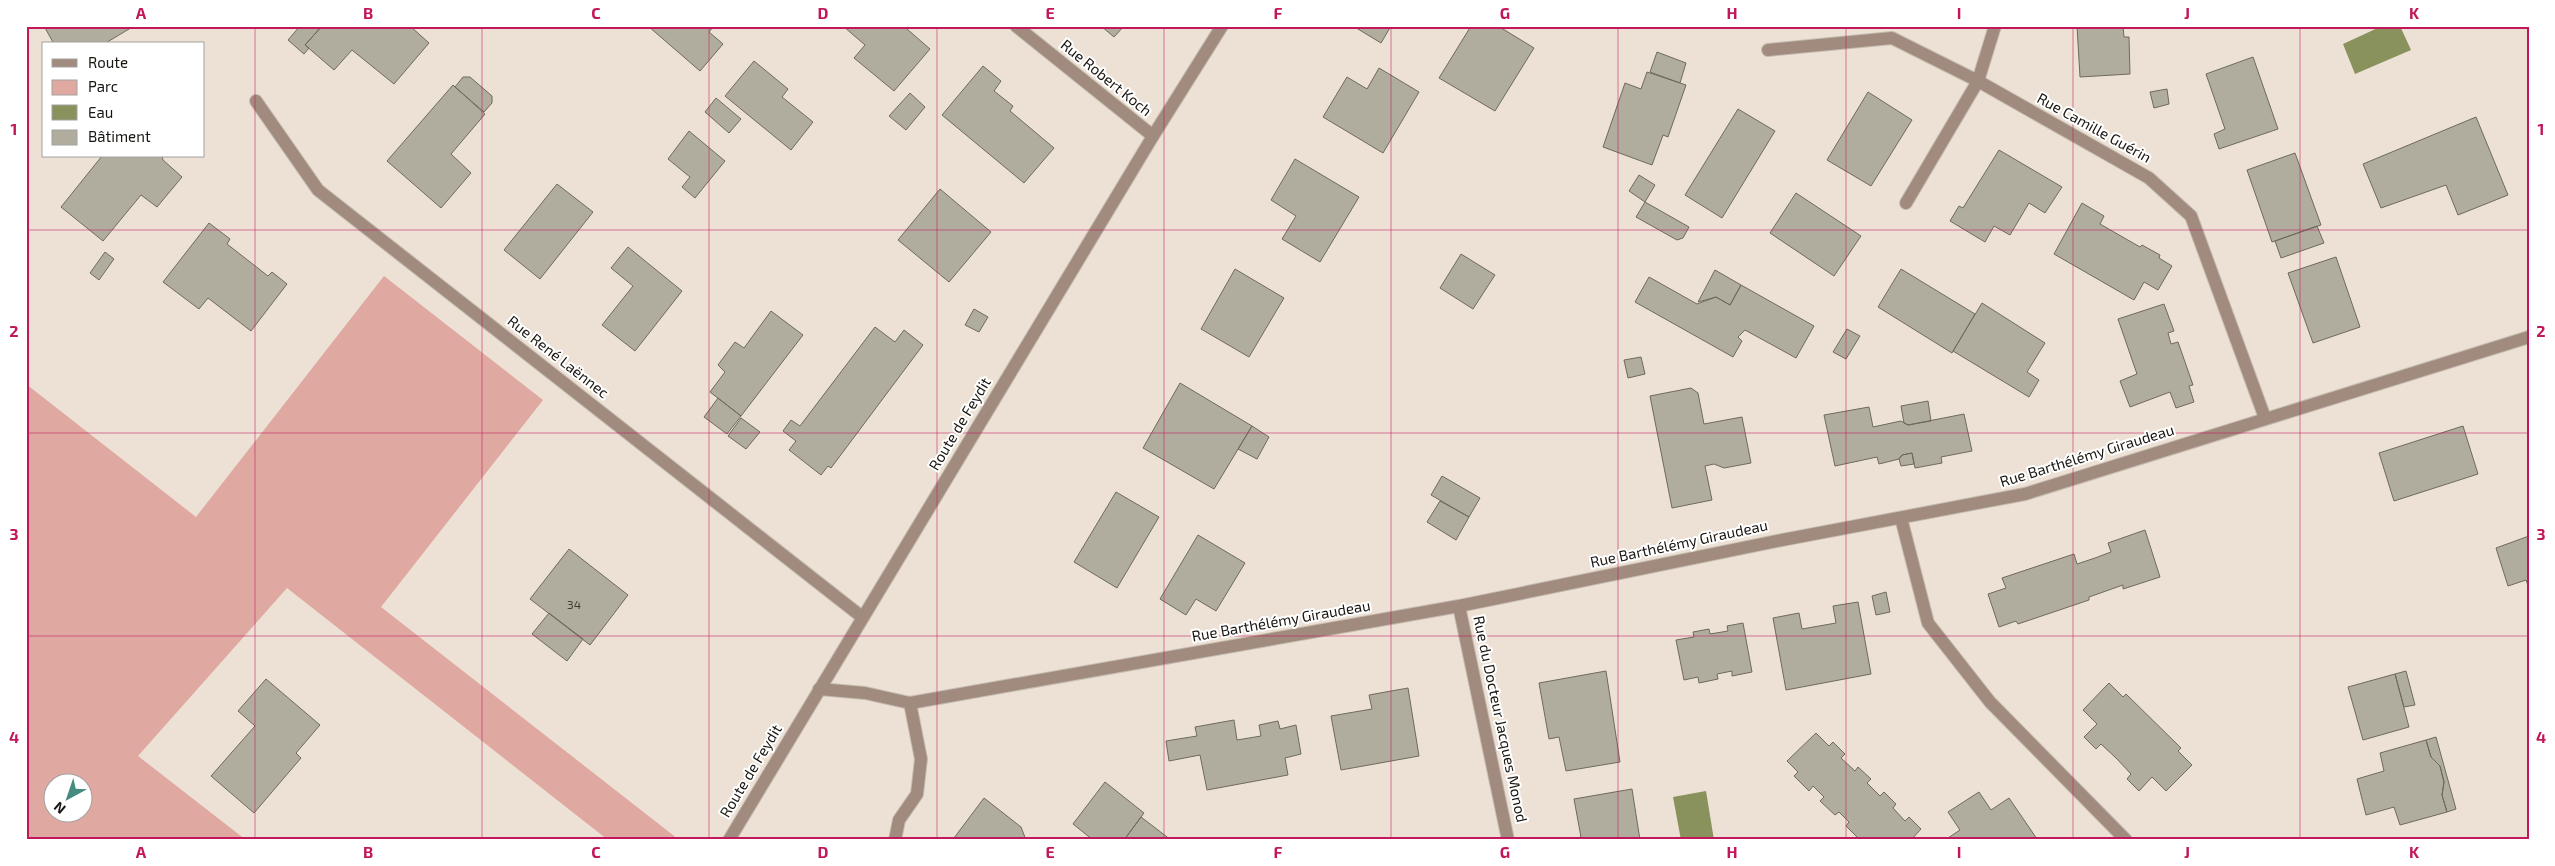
<svg xmlns="http://www.w3.org/2000/svg" width="2555" height="866" font-family="'Exo 2',sans-serif">
<style>
.green{fill:#dfa8a0;fill-rule:evenodd}
.water{fill:#89915d}
.building{fill:#b1ad9e;stroke:#6e6a5d}
.lines{fill:none;stroke-linecap:round;stroke-linejoin:round}
.service-casing{stroke:#c6bcb1;stroke-width:14}
.minor-casing{stroke:#c6bcb1;stroke-width:14}
.tertiary-casing{stroke:#c6bcb1;stroke-width:14}
.service{stroke:#a18b7e;stroke-width:12}
.minor{stroke:#a18b7e;stroke-width:12}
.tertiary{stroke:#a18b7e;stroke-width:12}
.grid{fill:none;stroke:#c2185b;stroke-width:1;stroke-opacity:0.55}
.labels{text-anchor:middle;stroke-width:4;stroke-linejoin:round;paint-order:stroke}
.number-label{font-size:12px;fill:#3f3c34}
.street-label{font-size:15px;fill:#191611;stroke:#fff}
.neatline{fill:none;stroke:#c2185b;stroke-width:2}
.grid-label{font-size:16px;text-anchor:middle;font-weight:bold;fill:#c2185b}
</style>
<rect width="100%" height="100%" fill="#ece1d4"/>
<path class="green" d="M384 276 543 400 381 607 678 839 608 840 287 588 138 756 246 840H26V384L196 517ZM52 784H82V814H52Z"/>
<path class="water" d="M2382 26H2400L2411 50 2355 74 2343 44Z
M1706 791 1714 840H1681L1673 797Z"/>
<path class="building" d="M44 26H134L104 44H54Z
M300 26H322L305 45 309 48 304 54 288 40Z
M322 26H410L429 43 394 84 352 50 334 70 305 45Z
M648 26H714L709 32 723 44 700 71Z
M843 26H910L907 29 930 49 894 91 854 58 865 45Z
M1101 26H1124L1114 37Z
M1353 26H1391L1381 43Z
M1471 26H1498L1534 48 1495 111 1439 78Z
M2077 26H2123L2124 37H2129L2130 74 2080 77Z
M1657 52 1686 63 1680 83 1650 72Z
M2253 57 2278 129 2219 149 2214 134 2225 129 2206 74Z
M754 61 788 89 782 97 813 122 791 150 725 96Z
M983 66 1001 81 994 91 1013 106 1010 111 1054 148 1024 183 942 115Z
M1379 68 1419 92 1383 153 1323 117 1347 77 1367 89Z
M1647 72 1686 85 1668 137 1663 135 1652 165 1603 147 1625 83 1641 89Z
M463 77H470L492 96V103L484 112 455 87Z
M453 85 485 114 451 154 471 173 441 208 387 161Z
M2167 89 2169 104 2154 108 2150 92Z
M1868 92 1912 120 1871 186 1827 160Z
M910 93 925 107 906 130 889 116Z
M716 98 741 119 729 133 705 112Z
M1738 109 1775 131 1722 218 1685 195Z
M2476 117 2508 195 2458 215 2446 185 2381 208 2363 164Z
M689 131 725 161 695 198 682 187 690 177 668 159Z
M1999 150 2062 187 2045 213 2029 203 2010 235 1994 226 1985 242 1950 221 1959 206 1963 208Z
M2295 153 2321 225 2272 242 2247 170Z
M102 156H162L163 160 182 177 157 207 141 195 103 241 61 207Z
M1295 159 1359 197 1320 262 1282 239 1296 216 1271 200Z
M1639 175 1655 185 1645 202 1629 191Z
M557 184 593 212 540 279 504 250Z
M940 189 991 232 949 282 898 240Z
M1796 193 1861 236 1834 276 1770 233Z
M1645 202 1689 227 1683 238 1677 240 1636 217Z
M2082 203 2104 216 2100 224 2140 247 2142 245 2160 255 2159 258 2172 266 2158 290 2144 282 2134 300 2054 254Z
M209 223 230 239 227 244 268 276 272 272 287 284 251 331 208 298 199 309 163 282Z
M2317 226 2324 243 2281 258 2275 241Z
M628 247 682 291 635 351 602 325 633 286 611 268Z
M105 252 114 259 99 280 90 273Z
M1461 254 1495 275 1473 309 1440 288Z
M2336 257 2360 327 2313 343 2288 273Z
M1235 269 1284 298 1249 357 1201 329Z
M1901 269 1975 314 1952 353 1878 307Z
M1715 270 1741 285 1730 305 1716 297 1698 302Z
M1649 277 1697 304 1716 297 1730 305 1741 285 1814 326 1796 358 1745 330 1738 337 1742 341 1733 357 1635 302Z
M1982 303 2045 343 2027 372 2039 380 2029 397 1953 351Z
M2164 304 2174 331 2168 333 2171 344 2178 342 2193 385 2189 386 2194 402 2176 408 2170 392 2130 407 2120 381 2137 374 2118 319Z
M974 309 988 317 979 332 965 325Z
M771 311 803 335 741 416 710 392 725 372 718 365 735 342 744 348Z
M875 327 895 342 904 330 923 345 831 468 828 466 821 475 789 450 796 441 783 431 791 420 800 426Z
M1847 329 1860 336 1846 359 1833 352Z
M1641 357 1645 374 1628 378 1624 360Z
M1180 383 1252 426 1214 489 1143 448Z
M1691 388 1698 393 1704 424 1742 417 1751 463 1724 468 1714 464 1705 466 1712 500 1672 508 1650 396Z
M718 398 741 416 727 434 704 417Z
M1928 401 1931 421 1908 425 1904 423 1901 406Z
M1869 407 1873 427 1901 421 1908 425 1964 414 1972 451 1941 457 1942 463 1915 468 1912 453 1902 455 1899 459 1879 464 1877 457 1835 466 1824 415Z
M741 418 760 432 746 449 728 436Z
M1252 426 1269 437 1257 459 1238 449Z
M2463 426 2478 474 2394 501 2379 453Z
M1912 453 1914 464 1901 466 1899 459 1902 455Z
M1442 476 1480 498 1469 517 1431 495Z
M1116 492 1159 517 1117 588 1074 562Z
M1440 501 1469 517 1456 540 1427 522Z
M2145 530 2160 577 2123 589V585L2089 597V600L2018 624 2016 621 1999 627 1988 594 2006 588 2002 578 2074 554 2077 564 2095 558 2111 552 2108 543Z
M1198 535 1245 563 1216 611 1196 599 1186 615 1160 599Z
M2529 536V588L2526 580 2508 586 2496 548Z
M569 549 628 595 590 645 530 599Z
M1886 592 1890 612 1876 615 1872 596Z
M1858 602 1871 674 1786 690 1773 618 1799 613 1802 629 1836 623 1833 606Z
M549 613 583 639 567 661 532 634Z
M1743 623 1752 672 1732 676V671L1717 674 1718 679 1699 683 1698 677 1684 680 1676 640 1694 637 1693 632 1709 629 1710 634 1728 631 1727 626Z
M1606 671 1620 762 1566 771 1559 737 1549 739 1539 683Z
M2406 671 2415 705 2404 707 2395 674Z
M2395 674 2409 727 2363 740 2348 687Z
M266 679 320 725 296 753 301 758 254 813 211 776 255 726 238 711Z
M2109 683 2123 697 2126 694 2181 748 2178 751 2192 765 2166 791 2152 777 2139 791 2127 779 2131 774 2117 759 2101 744 2096 749 2084 737 2097 724 2083 710Z
M1408 688 1419 756 1341 770 1331 716 1372 709 1369 695Z
M1234 720 1237 740 1261 736 1259 725 1278 721 1280 729 1296 725 1301 754 1285 758 1288 775 1207 790 1200 755 1169 761 1166 741 1197 736 1195 727Z
M1816 733 1829 746 1833 742 1845 754 1841 758 1855 771 1858 767 1871 779 1867 783 1880 796 1884 792 1896 804 1893 808 1905 821 1909 817 1921 829 1911 840H1867L1864 837 1860 840 1846 826 1849 822 1839 812 1835 815 1820 801 1824 797 1813 786 1809 791 1794 776 1798 772 1787 761Z
M2436 737 2456 809 2447 812 2442 795 2444 782 2440 766 2431 757 2426 740Z
M2426 740 2431 757 2440 766 2444 782 2442 795 2447 812 2400 825 2394 807 2366 815 2357 779 2384 771 2380 753Z
M1105 782 1144 813 1124 840H1093L1073 824Z
M1632 789 1640 840H1569L1581 837 1574 799Z
M1979 792 1991 810 2009 798 2037 839 1945 840 1960 830 1948 812Z
M984 798 1021 827 1026 840H957L954 838Z
M1141 817 1171 840H1124Z"/>
<g class="lines">
<g class="service-casing">
<path id="service" d="M1906 203 1978 81 1995 26"/>
</g>
<g class="minor-casing">
<path id="minor" d="M1016 26 1153 136
M1768 50 1892 38 1978 81 2149 178 2191 216 2265 418
M256 101 318 190 862 617
M1901 518 1928 623 1990 702 2126 840
M1459 606 1508 840
M819 689 865 693 910 703 1459 606 1782 540 2025 494 2529 337
M895 840 899 820 917 794 921 759 910 703"/>
</g>
<g class="tertiary-casing">
<path id="tertiary" d="M729 840 1153 136 1222 26"/>
</g>
<use href="#service" class="service"/>
<use href="#minor" class="minor"/>
<use href="#tertiary" class="tertiary"/>
</g>
<path class="grid" d="M255 26V840M482 26V840M709 26V840M937 26V840M1164 26V840M1391 26V840M1618 26V840M1846 26V840M2073 26V840M2300 26V840M26 230H2529M26 433H2529M26 636H2529"/>
<g class="labels">
<g class="number-label">
<text x="574" y="609">34</text>
</g>
<g class="street-label">
<text transform="translate(1106 78) rotate(39)" y="5">Rue Robert Koch</text>
<text transform="translate(2094 128) rotate(29)" y="5">Rue Camille Guérin</text>
<text transform="translate(558 357) rotate(38)" y="5">Rue René Laënnec</text>
<text transform="translate(960 424) rotate(-59)" y="5">Route de Feydit</text>
<text transform="translate(2087 456) rotate(-17)" y="5">Rue Barthélémy Giraudeau</text>
<text transform="translate(1679 544) rotate(-12)" y="5">Rue Barthélémy Giraudeau</text>
<text transform="translate(1281 621) rotate(-10)" y="5">Rue Barthélémy Giraudeau</text>
<text transform="translate(1500 719) rotate(78)" y="5">Rue du Docteur Jacques Monod</text>
<text transform="translate(751 771) rotate(-59)" y="5">Route de Feydit</text>
</g>
</g>
<rect width="2555" height="866" fill="none" stroke="#ffffff" stroke-width="55"/>
<rect x="42" y="42" width="162" height="115" fill="#ffffff" stroke="#a3a2a0"/>
<rect x="52" y="59" width="25" height="8" fill="#a18b7e" stroke="#a3a2a0"/>
<text x="88" y="68" font-size="15" fill="#191611">Route</text>
<rect x="52" y="80" width="25" height="15" fill="#dfa8a0" stroke="#a3a2a0"/>
<text x="88" y="92" font-size="15" fill="#191611">Parc</text>
<rect x="52" y="105" width="25" height="15" fill="#89915d" stroke="#a3a2a0"/>
<text x="88" y="118" font-size="15" fill="#191611">Eau</text>
<rect x="52" y="130" width="25" height="15" fill="#b1ad9e" stroke="#a3a2a0"/>
<text x="88" y="142" font-size="15" fill="#191611">Bâtiment</text>
<g transform="translate(68 798) rotate(220)"><circle r="24" fill="#ffffff" stroke="#a3a2a0"/>
<path d="M0-4L9 19L0 12L-9 19Z" fill="#468b80"/>
<text y="-8" font-size="14" font-weight="bold" text-anchor="middle" fill="#191611">N</text>
</g>
<rect x="28" y="28" width="2500" height="810" class="neatline"/>
<g class="grid-label">
<text x="141" y="19">A</text>
<text x="368" y="19">B</text>
<text x="596" y="19">C</text>
<text x="823" y="19">D</text>
<text x="1050" y="19">E</text>
<text x="1278" y="19">F</text>
<text x="1505" y="19">G</text>
<text x="1732" y="19">H</text>
<text x="1959" y="19">I</text>
<text x="2187" y="19">J</text>
<text x="2414" y="19">K</text>
<text x="14" y="135">1</text>
<text x="2541" y="135">1</text>
<text x="14" y="337">2</text>
<text x="2541" y="337">2</text>
<text x="14" y="540">3</text>
<text x="2541" y="540">3</text>
<text x="14" y="743">4</text>
<text x="2541" y="743">4</text>
<text x="141" y="858">A</text>
<text x="368" y="858">B</text>
<text x="596" y="858">C</text>
<text x="823" y="858">D</text>
<text x="1050" y="858">E</text>
<text x="1278" y="858">F</text>
<text x="1505" y="858">G</text>
<text x="1732" y="858">H</text>
<text x="1959" y="858">I</text>
<text x="2187" y="858">J</text>
<text x="2414" y="858">K</text>
</g>
</svg>
